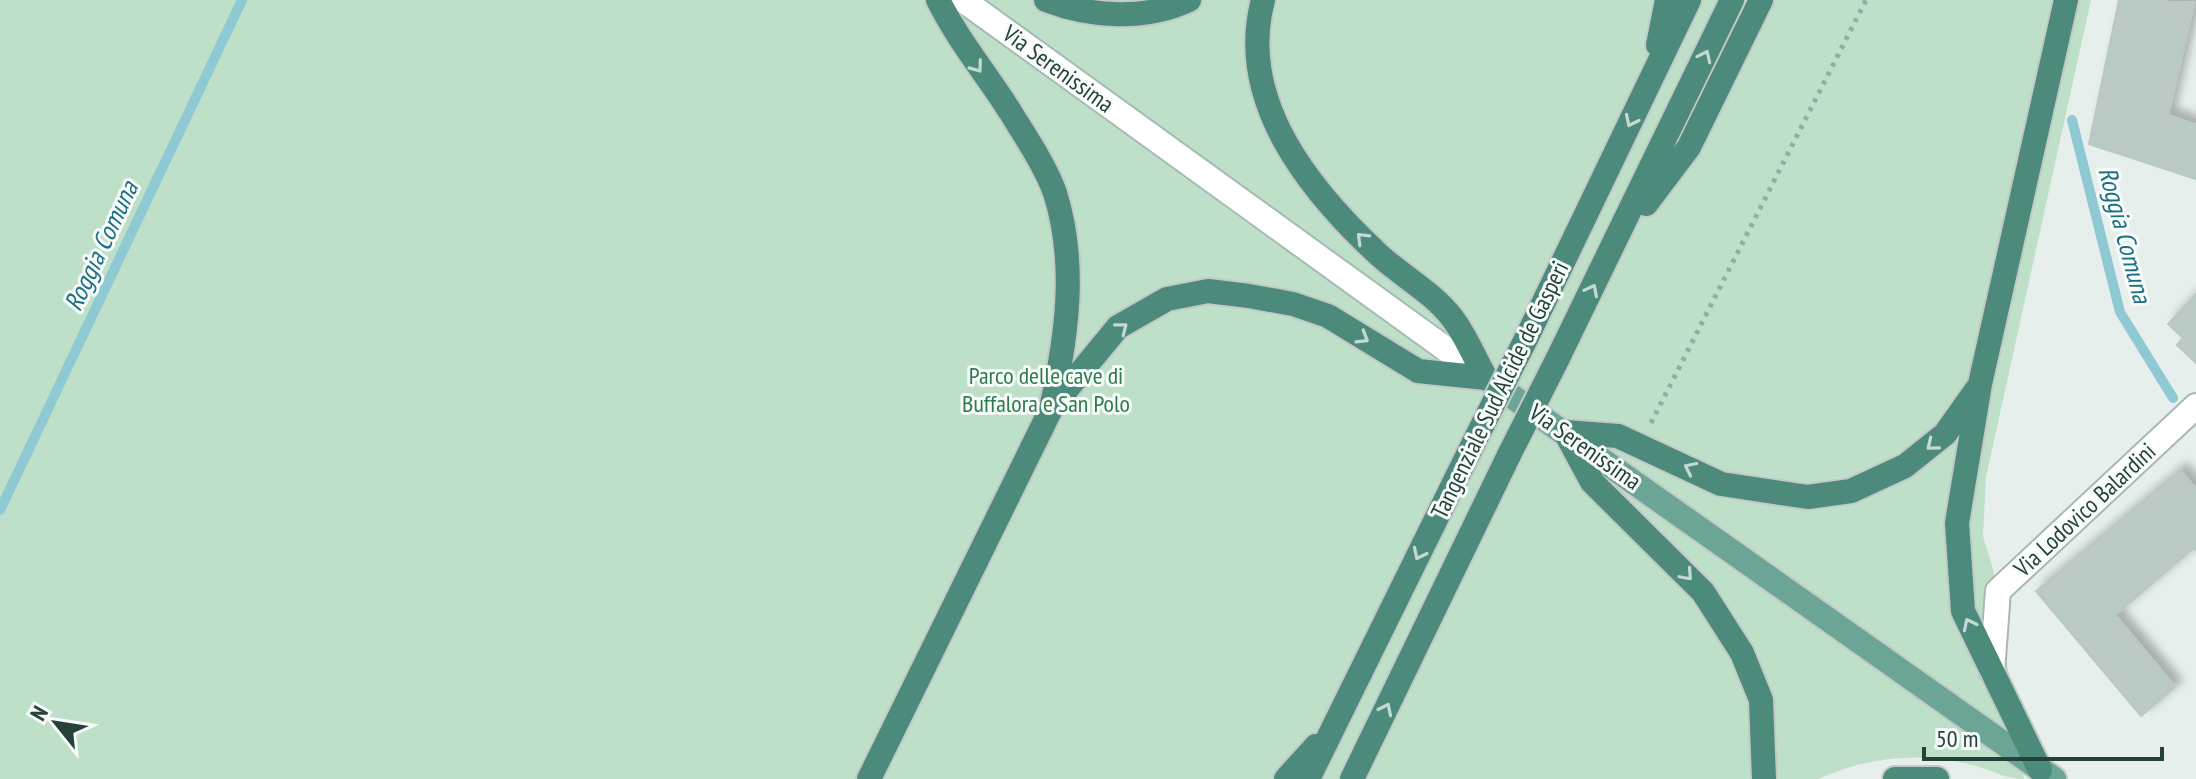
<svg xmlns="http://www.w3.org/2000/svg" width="2196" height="779" font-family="'PT Sans Narrow',sans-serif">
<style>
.green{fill:#bfe0c8}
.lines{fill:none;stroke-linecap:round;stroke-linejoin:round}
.stream{stroke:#8ec9d4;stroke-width:10}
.building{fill:#bbcac4;stroke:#b8c9c2;stroke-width:2;filter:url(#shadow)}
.minor-casing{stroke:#a8b8b2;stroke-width:28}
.secondary-casing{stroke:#a4bbb3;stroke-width:28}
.primary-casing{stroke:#c2cac8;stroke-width:28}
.trunk-casing{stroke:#c2cac8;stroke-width:28}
.path{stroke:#86b3a5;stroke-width:5;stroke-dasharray:4 6;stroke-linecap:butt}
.minor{stroke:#fff;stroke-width:24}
.secondary{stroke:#fff;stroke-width:24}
.primary{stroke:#6aa596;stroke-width:24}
.trunk{stroke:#4c8a7c;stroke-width:24}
.trunk-bridge-casing{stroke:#c2cac8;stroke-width:28;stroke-linecap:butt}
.trunk-bridge{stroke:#4c8a7c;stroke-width:24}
.oneway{stroke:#c4d9d4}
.labels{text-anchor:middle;stroke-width:6;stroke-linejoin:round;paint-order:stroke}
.street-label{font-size:24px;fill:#24423a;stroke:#f7fbf9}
.park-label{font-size:24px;fill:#2d7a4b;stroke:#f7fbf9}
.water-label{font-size:26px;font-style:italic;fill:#1c6f80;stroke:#f7fbf9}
</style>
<defs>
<filter id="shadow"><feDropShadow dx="7" dy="-7" stdDeviation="4" flood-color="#0004"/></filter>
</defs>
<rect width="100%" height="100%" fill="#e6efeb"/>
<path class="green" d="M0 0H2091L1986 477 1983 536 1993 569 2024 779C2006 779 1994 771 1976 766 1920 751 1871 756 1818 779H0Z"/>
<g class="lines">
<path class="stream" d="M2072 120 2120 312 2173 398
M0 510 242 0"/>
</g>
<path class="building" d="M2119 0 2194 3 2168 115 2196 125V179L2089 144Z
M2196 294V363L2177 345 2183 338 2168 324Z
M2180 470 2196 489V550L2194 548 2115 615 2175 687 2141 716 2036 591Z"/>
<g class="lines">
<g class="minor-casing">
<path id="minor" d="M1992 672 1998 591 2196 406"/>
</g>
<g class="secondary-casing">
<path id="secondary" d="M963 0 1486 378"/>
</g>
<g class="primary-casing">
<path id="primary" d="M1486 378 2054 779"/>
</g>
<g class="trunk-casing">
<path id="trunk" d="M938 0C959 42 986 73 1011 113 1025 136 1046 167 1055 193 1077 263 1067 335 1052 404
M1046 0C1090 17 1145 21 1189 0
M1263 0C1236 101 1310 191 1379 255 1402 276 1435 294 1453 319 1466 336 1475 359 1486 378
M1658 45 1667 0
M1646 204 1689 147 1761 0
M1526 339 1689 0
M1557 360 1732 0
M1565 432 1618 436 1721 484 1808 497 1851 491 1905 466 1945 434 1977 389
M1565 432 1592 482 1703 592 1742 653 1761 700 1764 779
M2040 770 1963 611 1957 523 1980 384 2066 0
M869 779 1052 407 1118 327 1167 299 1208 291 1249 296 1293 304 1328 316 1418 371 1486 378
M1286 779 1316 746
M1308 779 1478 434
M1352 779 1509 455
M1895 779H1937"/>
</g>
<path class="path" d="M1651 423 1866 0"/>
<use href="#minor" class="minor"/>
<use href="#secondary" class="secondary"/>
<use href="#primary" class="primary"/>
<use href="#trunk" class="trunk"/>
<g class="trunk-bridge-casing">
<path id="trunk-bridge" d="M1478 434 1526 339
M1509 455 1557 360"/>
</g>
<use href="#trunk-bridge" class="trunk-bridge"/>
</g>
<defs><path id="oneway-chevron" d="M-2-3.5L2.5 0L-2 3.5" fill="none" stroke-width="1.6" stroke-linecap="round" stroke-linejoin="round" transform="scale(2)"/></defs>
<g class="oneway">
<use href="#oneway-chevron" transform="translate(1705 56) rotate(-65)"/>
<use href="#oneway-chevron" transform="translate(977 67) rotate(54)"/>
<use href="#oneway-chevron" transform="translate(1631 121) rotate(116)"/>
<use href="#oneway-chevron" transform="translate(1362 238) rotate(-135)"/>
<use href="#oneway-chevron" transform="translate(1592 290) rotate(-63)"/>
<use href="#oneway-chevron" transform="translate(1122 328) rotate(-38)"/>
<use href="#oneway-chevron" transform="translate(1363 338) rotate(31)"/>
<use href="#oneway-chevron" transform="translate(1932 445) rotate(141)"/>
<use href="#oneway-chevron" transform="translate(1690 468) rotate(-154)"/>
<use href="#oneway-chevron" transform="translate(1419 554) rotate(116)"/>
<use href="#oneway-chevron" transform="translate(1687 575) rotate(48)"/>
<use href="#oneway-chevron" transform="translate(1969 624) rotate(-116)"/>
<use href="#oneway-chevron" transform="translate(1386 709) rotate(-64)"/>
</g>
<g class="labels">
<g class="street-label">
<text transform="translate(1058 69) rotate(36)" y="8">Via Serenissima</text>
<text transform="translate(1500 390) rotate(-64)" y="8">Tangenziale Sud Alcide de Gasperi</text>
<text transform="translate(1585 447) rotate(35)" y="8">Via Serenissima</text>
<text transform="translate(2085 510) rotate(-43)" y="8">Via Lodovico Balardini</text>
</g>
<g class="park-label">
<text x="1046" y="384">Parco delle cave di<tspan x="1046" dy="28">Buffalora e San Polo</tspan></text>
</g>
<g class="water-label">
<text transform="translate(2125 235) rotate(75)" y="9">Roggia Comuna</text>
<text transform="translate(101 246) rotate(-65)" y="9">Roggia Comuna</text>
</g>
</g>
<g transform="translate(56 723) rotate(300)" stroke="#f7fbf9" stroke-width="6" paint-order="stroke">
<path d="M0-6L14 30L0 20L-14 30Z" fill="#24423a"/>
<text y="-12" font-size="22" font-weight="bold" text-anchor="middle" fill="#24423a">N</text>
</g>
<path d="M1924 747v12h238v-12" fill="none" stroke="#24423a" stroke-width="4"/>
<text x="1936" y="747" font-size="24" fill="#24423a" stroke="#f7fbf9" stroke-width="6" paint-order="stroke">50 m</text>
</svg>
